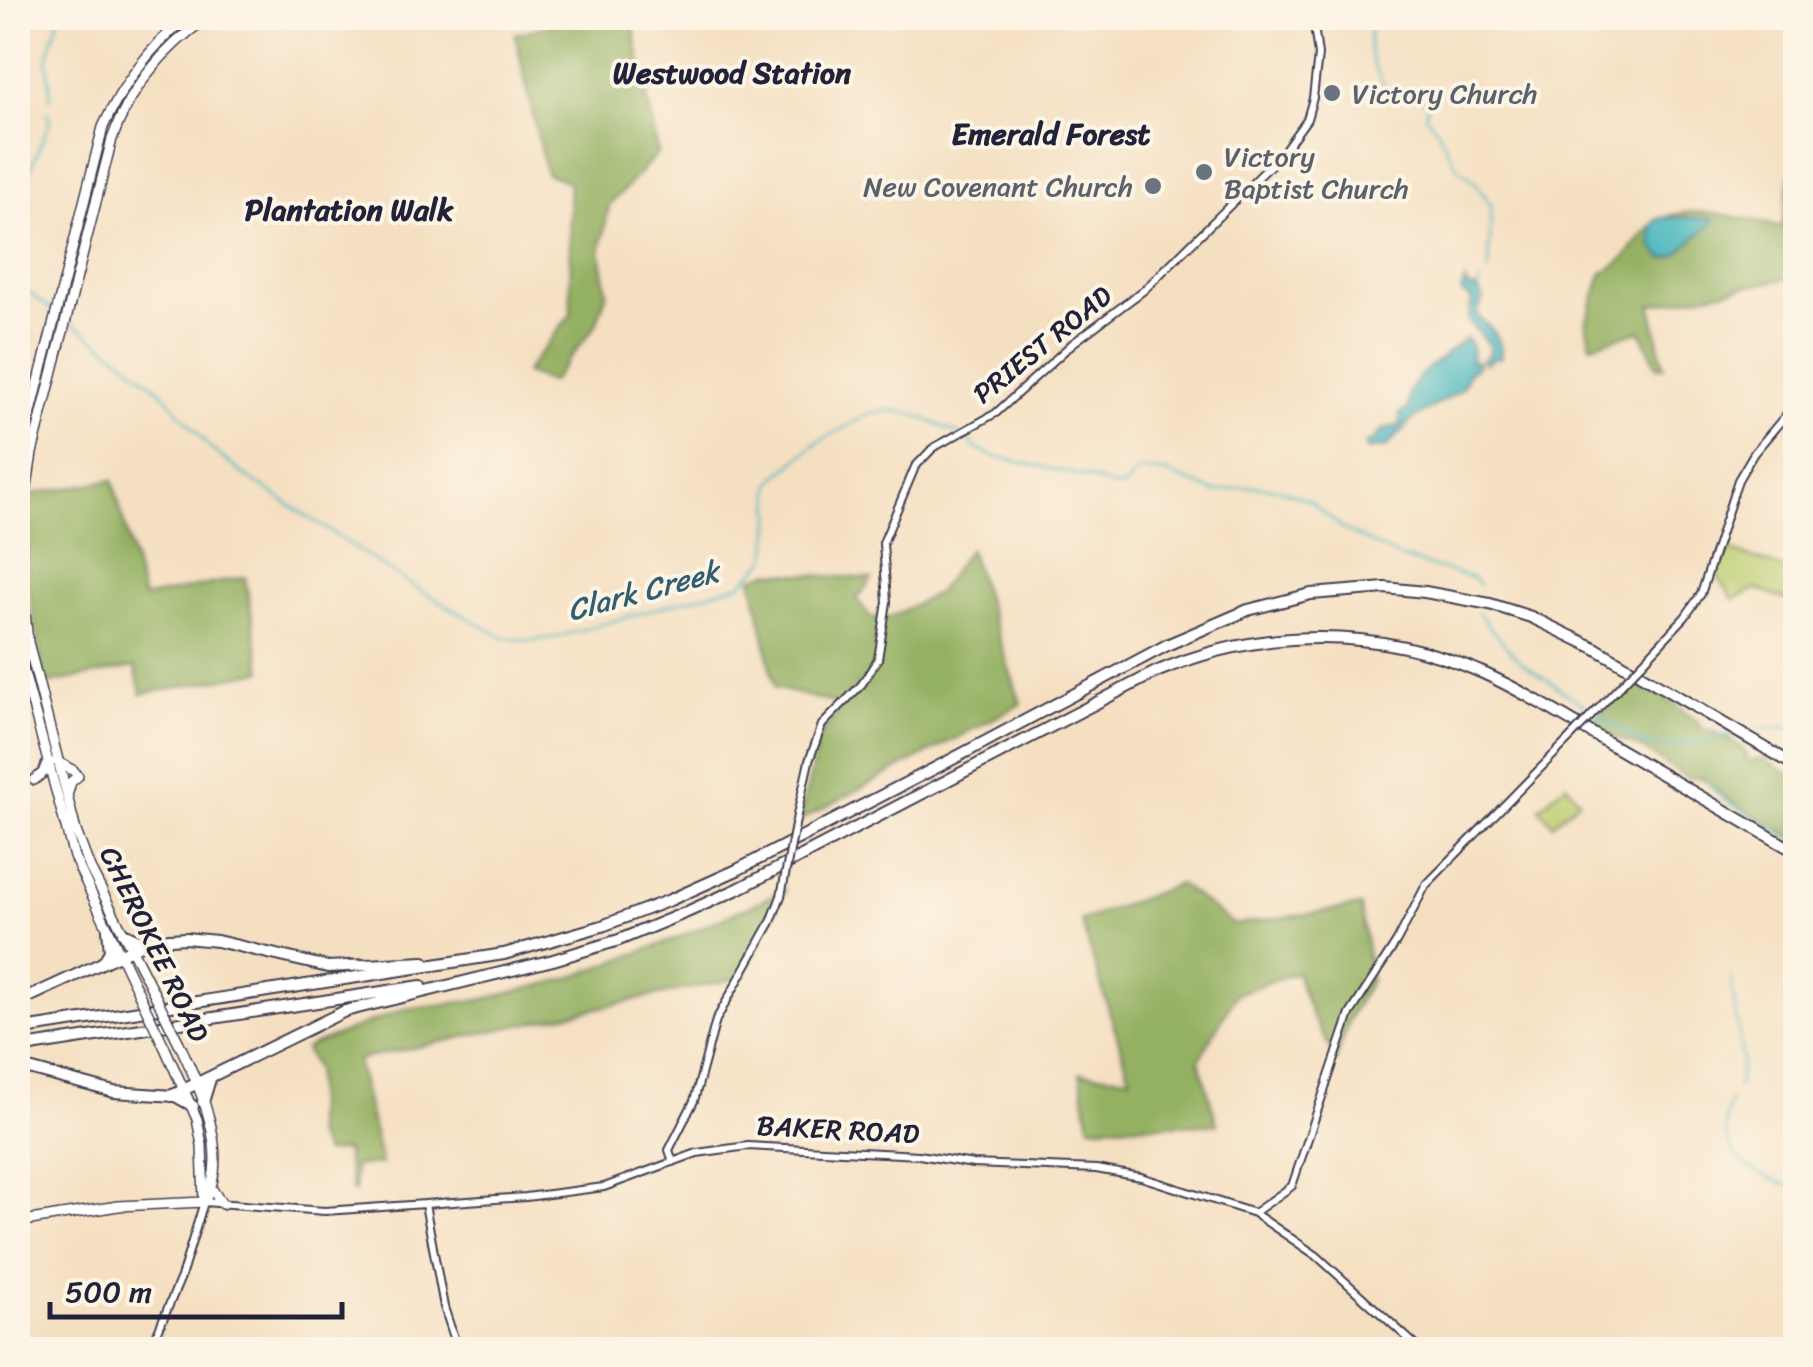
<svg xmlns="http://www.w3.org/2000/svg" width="1813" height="1367" font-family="Sriracha,sans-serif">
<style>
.green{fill:#bbcc6f;stroke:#6e7755;stroke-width:2.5}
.forest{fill:#94b062;stroke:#5b694e;stroke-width:2.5}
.water{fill:#46b6be;stroke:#346c7c;stroke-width:2.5}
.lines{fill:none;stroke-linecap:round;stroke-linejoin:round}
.stream{stroke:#46b6be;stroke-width:2.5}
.secondary-casing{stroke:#423e4f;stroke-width:10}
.primary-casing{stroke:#423e4f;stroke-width:12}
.highway-casing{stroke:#423e4f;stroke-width:14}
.secondary{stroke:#fff;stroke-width:6}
.primary{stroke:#fff;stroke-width:9}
.highway{stroke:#fff;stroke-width:10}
.secondary-bridge-casing{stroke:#423e4f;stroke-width:10;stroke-linecap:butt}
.primary-bridge-casing{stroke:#423e4f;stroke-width:12;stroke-linecap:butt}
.secondary-bridge{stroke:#fff;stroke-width:6}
.primary-bridge{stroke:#fff;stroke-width:9}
.worship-dot{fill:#6b7280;stroke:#fcf5e5;stroke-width:4}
.labels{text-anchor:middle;stroke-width:8;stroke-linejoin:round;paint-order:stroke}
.worship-label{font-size:28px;fill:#5b616d;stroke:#fcf5e5;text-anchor:start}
.street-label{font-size:28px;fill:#22223b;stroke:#fcf5e5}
.neighbourhood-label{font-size:30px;font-weight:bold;fill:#22223b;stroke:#fcf5e5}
.water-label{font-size:30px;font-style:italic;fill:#305d6f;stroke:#fcf5e5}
</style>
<rect width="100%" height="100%" fill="#fcf5e5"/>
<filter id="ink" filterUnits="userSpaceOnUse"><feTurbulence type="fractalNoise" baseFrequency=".01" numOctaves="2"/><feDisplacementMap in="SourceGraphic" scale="20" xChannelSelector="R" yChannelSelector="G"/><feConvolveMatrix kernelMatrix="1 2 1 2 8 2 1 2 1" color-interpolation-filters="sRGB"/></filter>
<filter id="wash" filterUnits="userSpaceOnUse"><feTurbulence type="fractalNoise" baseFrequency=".0048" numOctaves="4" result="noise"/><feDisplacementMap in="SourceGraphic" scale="40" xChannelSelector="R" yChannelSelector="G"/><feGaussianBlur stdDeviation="2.25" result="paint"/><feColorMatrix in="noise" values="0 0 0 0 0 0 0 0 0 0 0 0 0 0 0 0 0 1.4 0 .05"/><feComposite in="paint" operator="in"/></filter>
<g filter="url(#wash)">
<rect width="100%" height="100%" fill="#f5dfc1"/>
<path class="green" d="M1727 549 1795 573V590L1791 602 1756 589 1733 599 1716 574 1722 553Z
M1566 784 1579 800 1553 824 1539 808Z"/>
<path class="forest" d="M579 18H632L658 153 609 206 600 252 607 292 596 325 551 382 525 373 571 314 569 182 546 173 515 34Z
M1794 155 1795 277 1651 305 1664 367H1657L1641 331 1591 345 1586 323 1603 272C1625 264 1632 247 1647 230 1678 196 1744 220 1782 227Z
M113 480 143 598 245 577 262 671 141 694 135 667 45 684 27 580 32 494Z
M969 549 1021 704 799 821 819 738 842 705 775 688 752 578 769 572 872 579 857 599 870 617 889 618 937 593Z
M1634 681C1643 690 1645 689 1656 693 1670 698 1686 715 1699 722L1700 728C1714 731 1741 743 1748 756L1744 760 1747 762 1763 759 1795 778V842C1791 836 1781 828 1772 830L1771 825 1731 802 1703 778H1687L1640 747 1614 737 1594 725 1595 718Z
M1179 884 1234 925 1361 906 1371 980 1351 1014 1336 1060 1311 1014 1296 972 1236 994 1199 1060 1217 1124 1090 1126 1080 1073 1130 1077 1081 921Z
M785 890 743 977 357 1060 381 1164 354 1166 355 1191H352L345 1150 325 1153 315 1135 314 1126 316 1070 305 1049 315 1044 404 1009 480 1000 567 979 673 940Z"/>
<path class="water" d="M1669 217 1712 219 1715 221 1676 255 1663 259 1652 246V225L1658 219Z
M1465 281 1468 288 1478 289 1483 300 1477 312 1479 318C1493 328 1503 340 1501 358L1497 357 1485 364 1482 360 1490 353 1488 343 1468 321 1472 300 1461 292Z
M1466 338 1472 347 1471 363 1477 361 1479 365 1469 372 1462 389 1412 420 1386 447 1366 450 1365 443 1374 440 1382 430 1400 425V414L1408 409 1409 393 1422 373Z"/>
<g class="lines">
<path class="stream" d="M1371 18C1364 51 1374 71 1391 98H1418L1428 102 1425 115 1437 129 1457 167 1474 181 1491 205 1489 271
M51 99 47 59 59 18
M18 198 50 122 47 113
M18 284 52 310
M1478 289 1481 281
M71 323 115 353 164 394 211 449 246 476 416 588 502 637 528 641 558 637 741 584 767 559 772 514 770 488 774 479 816 443 871 413 893 410 921 417 968 438 975 448 993 456 1087 477 1114 487H1125L1138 470 1167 473 1215 492 1254 486 1278 489 1309 500 1343 529 1398 557 1473 578 1479 585
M1478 613 1519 661 1639 742C1669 751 1699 741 1728 735L1731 739
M1754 729 1796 727
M1708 783 1720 797 1792 839
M1731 977 1742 1058 1738 1087
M1730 1102C1711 1155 1754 1175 1796 1188"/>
</g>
</g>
<g filter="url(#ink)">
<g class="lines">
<g class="secondary-casing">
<path id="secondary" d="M1642 663 1685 617 1701 594 1738 480 1754 453 1796 403
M797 815 809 761 822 725 862 684 878 659 887 602 883 543 915 467 933 448 996 413 1073 343 1144 290 1280 156 1307 119 1313 98 1318 55 1313 18
M673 1162 669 1150 694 1101 716 1020 771 922 781 896
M425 1204 444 1307 458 1350
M1254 1213 1292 1186 1350 1014 1397 941 1426 885 1572 736
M150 1350 181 1277 204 1202 325 1211 526 1197 604 1187 697 1153 748 1146 919 1155 973 1164 1096 1169 1141 1177 1254 1213 1317 1256 1421 1350"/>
</g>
<g class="primary-casing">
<path id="primary" d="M18 464 103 127C123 83 149 48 186 18
M18 621 25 657
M18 651 74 857 139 994
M56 761 74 771
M34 780 43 773 46 765
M67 796 71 782 78 776
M153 991 90 868 76 831 28 642 21 577 22 518 32 453 112 139C130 89 163 48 207 18
M179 1043C200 1087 232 1156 204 1202
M164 1046 197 1119 202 1145 204 1202
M212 1189 222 1204
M18 1222 118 1206 204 1202"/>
</g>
<g class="highway-casing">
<path id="highway" d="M123 933 141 941 185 938 217 941 328 967 424 962
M104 961 110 951 108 929
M18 1002 147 942
M18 1030 504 954 602 926 670 900 737 870 947 762 1169 644 1248 610 1311 594 1385 588 1425 592 1490 604 1531 617 1595 648 1796 766
M18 1048 421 986
M18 1066 114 1092 175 1096 193 1106
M171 1096 345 1011 553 960 619 940 687 912 740 888 1156 672C1261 627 1379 626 1483 673 1527 693 1569 720 1610 744 1672 780 1734 816 1796 852
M203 1102 210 1079"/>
</g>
<use href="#secondary" class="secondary"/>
<use href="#primary" class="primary"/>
<use href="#highway" class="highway"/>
<g class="secondary-bridge-casing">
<path id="secondary-bridge" d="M1572 736 1642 663
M781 896 797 815"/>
</g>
<g class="primary-bridge-casing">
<path id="primary-bridge" d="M153 991 179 1043
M139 994 164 1046"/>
</g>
<use href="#secondary-bridge" class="secondary-bridge"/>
<use href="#primary-bridge" class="primary-bridge"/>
</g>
</g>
<g class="worship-dot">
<circle cx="1332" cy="93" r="10"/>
<circle cx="1204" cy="172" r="10"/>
<circle cx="1153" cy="186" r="10"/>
</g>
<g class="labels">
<g class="worship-label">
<text x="1352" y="103">Victory Church</text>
<text x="1224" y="166">Victory<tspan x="1224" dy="32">Baptist Church</tspan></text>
<text x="1133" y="196" text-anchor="end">New Covenant Church</text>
</g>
<g class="street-label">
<text transform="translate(1042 344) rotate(-39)" y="10">PRIEST ROAD</text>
<text transform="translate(155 944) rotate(64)" y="10">CHEROKEE ROAD</text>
<text transform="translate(838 1129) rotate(3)" y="10">BAKER ROAD</text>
</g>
<g class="neighbourhood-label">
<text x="732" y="83">Westwood Station</text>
<text x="1051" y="144">Emerald Forest</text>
<text x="349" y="220">Plantation Walk</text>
</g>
<g class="water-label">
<text transform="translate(643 591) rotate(-15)" y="10">Clark Creek</text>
</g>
</g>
<rect width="1813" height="1367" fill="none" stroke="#fcf5e5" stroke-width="60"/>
<path d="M50 1302v15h292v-15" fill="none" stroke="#22223b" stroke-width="5"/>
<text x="65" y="1302" font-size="30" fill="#22223b" stroke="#fcf5e5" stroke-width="8" paint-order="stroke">500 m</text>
</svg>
